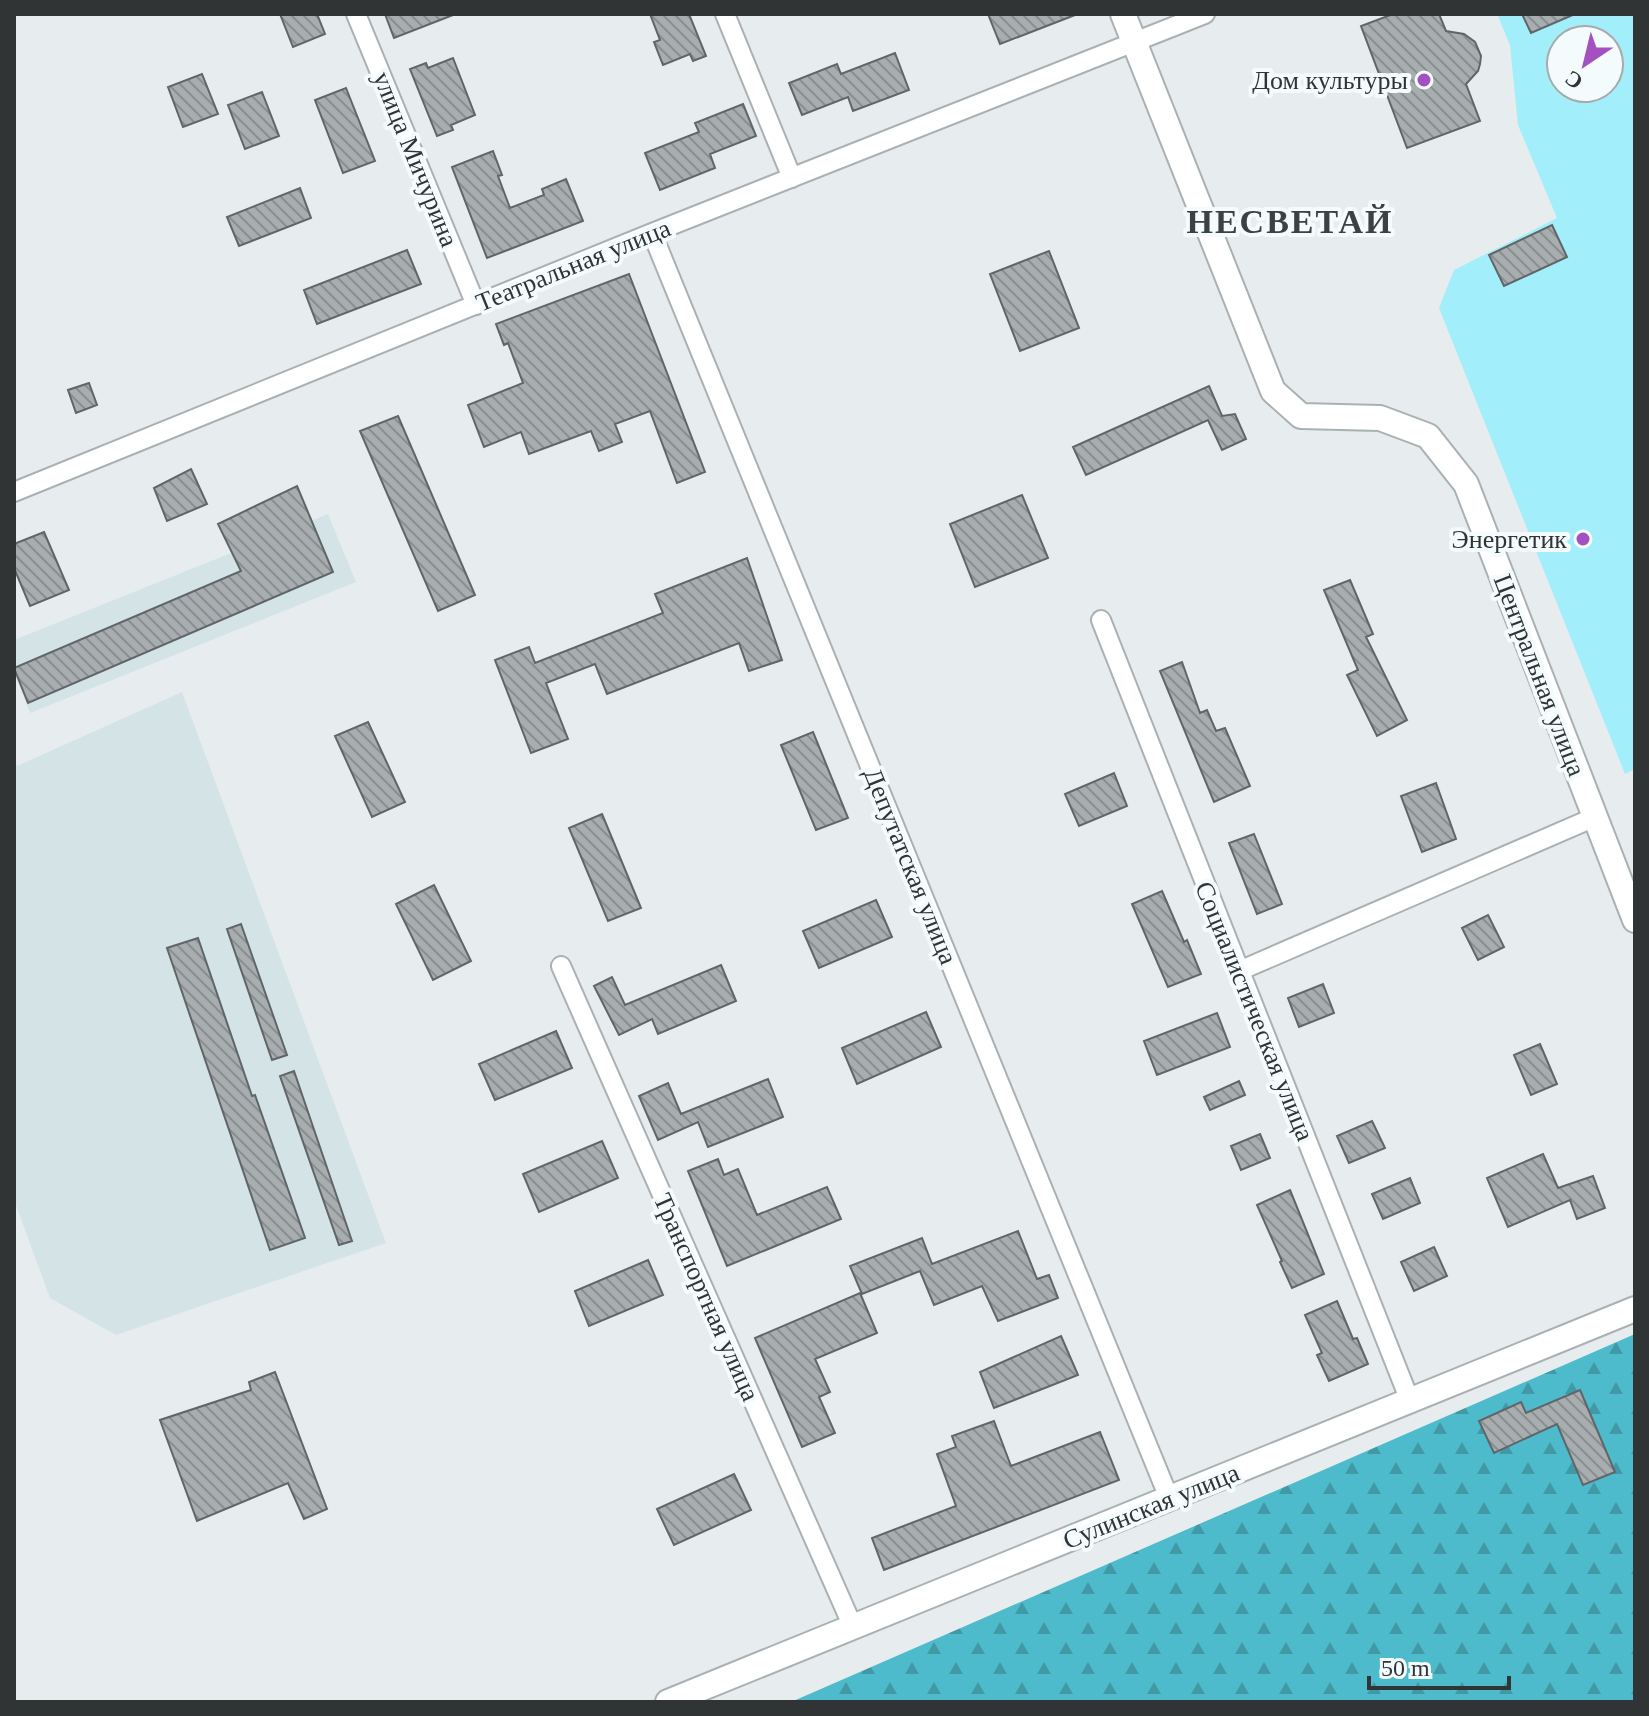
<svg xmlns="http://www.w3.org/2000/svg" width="1649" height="1716" font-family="'Times New Roman',serif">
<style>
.built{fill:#d4e3e6}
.grass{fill:#a2eefa;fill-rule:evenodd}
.forest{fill:url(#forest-firs)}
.building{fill:url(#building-back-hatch);stroke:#606568;stroke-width:2}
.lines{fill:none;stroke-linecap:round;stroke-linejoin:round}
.street-casing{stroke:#aab1b2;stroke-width:22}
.secondary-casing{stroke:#aab1b2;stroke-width:28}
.street{stroke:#fff;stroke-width:18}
.secondary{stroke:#fff;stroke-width:24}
.poi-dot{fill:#a350c0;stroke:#f4fbfc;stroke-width:3}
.labels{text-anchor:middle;stroke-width:8;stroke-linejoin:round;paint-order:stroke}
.poi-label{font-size:26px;fill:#313434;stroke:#f4fbfc;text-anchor:end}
.street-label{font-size:26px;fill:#313434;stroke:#f4fbfc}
.district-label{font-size:34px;font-weight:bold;letter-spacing:2px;fill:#3c4142;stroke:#f4fbfc}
</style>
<defs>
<pattern id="forest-firs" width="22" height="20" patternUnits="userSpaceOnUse" patternTransform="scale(2)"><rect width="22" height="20" fill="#4dbbcb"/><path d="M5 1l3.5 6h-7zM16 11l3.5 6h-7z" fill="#4199a6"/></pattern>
<pattern id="building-back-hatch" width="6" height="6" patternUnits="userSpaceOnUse" patternTransform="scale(2)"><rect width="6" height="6" fill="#a8adb0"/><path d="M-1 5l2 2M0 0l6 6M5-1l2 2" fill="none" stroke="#898e90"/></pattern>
</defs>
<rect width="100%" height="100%" fill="#e7edef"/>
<path class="built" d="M328 514 356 582 30 713 14 672V640Z
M182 692 386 1243 116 1335 50 1298 14 1200V759L17 766Z"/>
<path class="grass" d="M1497 14H1635V769L1625 774 1439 308 1454 270 1557 218 1518 125 1510 45ZM1561 40H1609V88H1561Z"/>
<path class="forest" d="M1635 1334V1702H791Z"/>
<path class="building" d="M280 14H317L325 34 293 47Z
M385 14H453V15L394 38Z
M650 14H689L706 56 693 61 690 54 663 65 654 42 660 40Z
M988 14H1075V15L1000 44Z
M1393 14H1439L1446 31 1464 34 1475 42 1481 56 1480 64 1478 71 1466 84 1480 121 1407 148 1361 26Z
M1522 14H1575L1531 33Z
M895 53 909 90 853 111 848 97 802 115 789 83 837 64 841 74Z
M453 58 475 115 451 125 453 130 437 136 410 69 426 63 428 68Z
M202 74 218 114 183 127 168 87Z
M346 88 375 161 343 173 315 100Z
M262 92 279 136 245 149 228 105Z
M743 104 756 136 710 154 715 168 660 190 645 153 699 132 695 123Z
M493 151 502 175 498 176 510 208 544 195 542 189 566 179 583 221 487 258 452 167Z
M300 188 311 218 239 246 227 217Z
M1552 225 1567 257 1504 286 1489 255Z
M407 250 421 284 317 324 304 290Z
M1049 251 1079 328 1020 351 990 274Z
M629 274 705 472 677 483 650 411 615 424 622 442 599 451 591 431 529 454 521 432 484 447 468 405 523 383 508 343 504 345 496 324Z
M89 383 97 405 76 413 68 390Z
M1209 386 1222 416 1235 414 1246 439 1222 450 1208 420 1086 475 1073 447Z
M398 416 475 595 438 611 360 431Z
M191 469 207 504 167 521 154 488Z
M297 486 333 572 28 703 14 668 241 571 218 524Z
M1022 495 1048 558 975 587 950 524Z
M44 532 69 590 30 606 14 568V544Z
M747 558 782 660 749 671 739 643 607 694 595 664 546 683 568 739 531 753 495 660 529 647 535 663 663 613 655 594Z
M1350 580 1373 634 1366 637 1407 720 1377 736 1347 675 1358 670 1324 590Z
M1182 662 1200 713 1207 710 1216 731 1225 728 1250 786 1214 802 1160 671Z
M368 722 405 802 372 817 335 736Z
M813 732 848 818 816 830 781 745Z
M1114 773 1127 806 1079 826 1065 794Z
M1436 783 1456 839 1422 852 1401 796Z
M602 814 641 908 608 921 569 828Z
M1254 834 1282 904 1257 914 1229 843Z
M434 885 471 961 433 980 396 904Z
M1162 891 1184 942 1187 940 1201 974 1168 987 1132 904Z
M876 900 892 937 819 968 803 931Z
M1488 915 1504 947 1478 960 1462 928Z
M241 924 287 1055 272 1060 227 929Z
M198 938 252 1096 255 1095 305 1238 270 1250 167 948Z
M721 965 736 1001 658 1034 652 1019 619 1035 594 986 612 977 625 1005Z
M1323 984 1334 1013 1299 1027 1288 998Z
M926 1012 941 1047 857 1084 842 1048Z
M1217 1013 1230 1047 1157 1075 1144 1041Z
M556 1031 572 1068 495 1100 479 1064Z
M1540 1044 1557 1084 1531 1095 1514 1055Z
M294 1071 352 1241 339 1245 280 1076Z
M768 1079 783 1117 708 1147 698 1122 658 1140 639 1096 668 1083 681 1114Z
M1239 1081 1245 1095 1210 1110 1204 1097Z
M1372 1121 1385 1148 1349 1163 1337 1136Z
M1260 1134 1270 1158 1241 1170 1231 1146Z
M602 1141 618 1178 539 1212 523 1174Z
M1543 1154 1558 1188 1593 1176 1605 1208 1577 1219 1570 1200 1508 1227 1487 1178Z
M718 1159 724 1175 738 1169 757 1215 827 1187 841 1219 727 1266 688 1171Z
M1410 1178 1420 1203 1383 1219 1372 1194Z
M1290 1190 1324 1274 1292 1288 1280 1262 1282 1261 1257 1205Z
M1018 1231 1037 1279 1049 1275 1058 1298 998 1321 982 1286 934 1305 920 1271 862 1294 850 1266 922 1238 932 1264Z
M1434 1247 1447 1276 1414 1291 1401 1262Z
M648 1260 663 1295 589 1326 575 1291Z
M860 1293 877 1333 815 1359 830 1392 819 1397 835 1433 802 1447 755 1338Z
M1337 1301 1353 1339 1357 1338 1368 1364 1329 1381 1317 1355 1322 1353 1305 1315Z
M1061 1336 1078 1375 994 1408 980 1372Z
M275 1372 327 1509 304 1519 288 1483 197 1521 160 1420 251 1390 249 1382Z
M1580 1390 1615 1472 1583 1485 1557 1424 1494 1453 1479 1421 1521 1402 1526 1413Z
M994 1421 1011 1466 1100 1432 1119 1480 884 1570 872 1538 956 1506 937 1454 956 1447 952 1436Z
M734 1474 751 1510 674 1545 657 1509Z"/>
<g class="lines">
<g class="street-casing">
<path id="street" d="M356 14 476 305
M725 14 792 178
M652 233 1169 1498
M14 492 652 233 1205 14
M1101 620 1410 1401
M561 966 853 1627
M1239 971 1595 817"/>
</g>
<g class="secondary-casing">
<path id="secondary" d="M1123 14 1273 391 1301 416 1380 418 1428 436 1466 484 1635 920
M668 1702 1635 1309"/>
</g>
<use href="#street" class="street"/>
<use href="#secondary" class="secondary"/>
</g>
<g class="poi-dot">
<circle cx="1424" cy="80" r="8"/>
<circle cx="1583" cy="539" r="8"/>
</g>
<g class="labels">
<g class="poi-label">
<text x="1408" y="89">Дом культуры</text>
<text x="1567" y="548">Энергетик</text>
</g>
<g class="street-label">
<text transform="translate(416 159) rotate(68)" y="9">улица Мичурина</text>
<text transform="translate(573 265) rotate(-22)" y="9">Театральная улица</text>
<text transform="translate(1540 675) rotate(69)" y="9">Центральная улица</text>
<text transform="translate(911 866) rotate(68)" y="9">Депутатская улица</text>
<text transform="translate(1255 1011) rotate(68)" y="9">Социалистическая улица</text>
<text transform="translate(707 1297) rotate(66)" y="9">Транспортная улица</text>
<text transform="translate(1151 1506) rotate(-22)" y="9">Сулинская улица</text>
</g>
<g class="district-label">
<text x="1290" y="233">НЕСВЕТАЙ</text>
</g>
</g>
<rect width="1649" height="1716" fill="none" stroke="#313434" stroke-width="32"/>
<g transform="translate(1585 64) rotate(215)"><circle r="38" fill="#f4fbfc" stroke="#a6abac" stroke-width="2"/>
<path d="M0-6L14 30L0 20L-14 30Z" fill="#a350c0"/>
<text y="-12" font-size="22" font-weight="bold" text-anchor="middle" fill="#313434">С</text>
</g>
<path d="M1369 1676v12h140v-12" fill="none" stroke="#313434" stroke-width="4"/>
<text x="1381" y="1676" font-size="24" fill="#313434" stroke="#f4fbfc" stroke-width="6" paint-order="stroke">50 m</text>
</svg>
